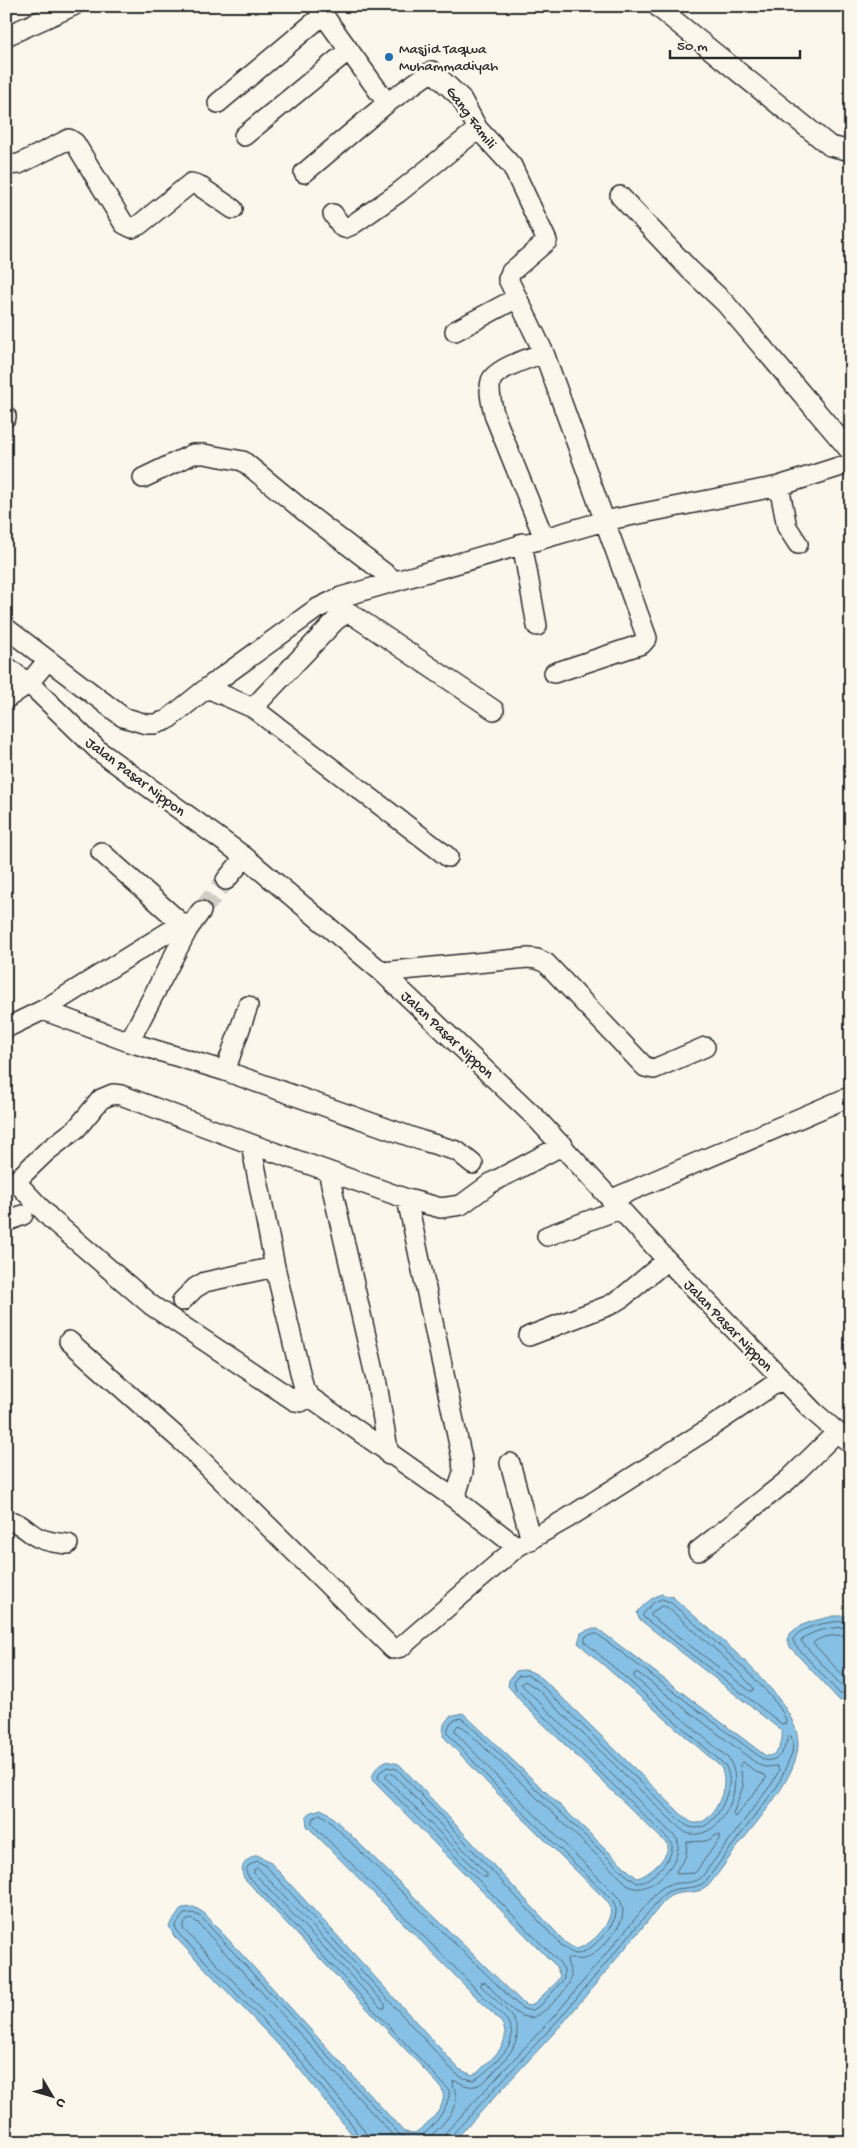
<svg xmlns="http://www.w3.org/2000/svg" width="857" height="2148" font-family="'Gochi Hand',sans-serif">
<style>
.water{fill:#86c1e5;stroke:#62859b}
.lines{fill:none;stroke-linecap:round;stroke-linejoin:round}
.shore{stroke:#4f6775;stroke-width:1}
.minor-tunnel{stroke:#d1cec5;stroke-width:19;stroke-dasharray:19 9;stroke-linecap:butt}
.minor-casing{stroke:#2b2b2b;stroke-width:22}
.minor{stroke:#fbf7ec;stroke-width:19}
.poi-dot{fill:#1f6fb2;stroke:#fbf7ec;stroke-width:2}
.labels{text-anchor:middle;stroke-width:5;stroke-linejoin:round;paint-order:stroke}
.poi-label{font-size:15px;fill:#2b2b2b;stroke:#fbf7ec;text-anchor:start}
.street-label{font-size:15px;fill:#2b2b2b;stroke:#fbf7ec}
</style>
<rect width="100%" height="100%" fill="#fbf7ec"/>
<filter id="ink" filterUnits="userSpaceOnUse"><feTurbulence type="fractalNoise" baseFrequency=".02" numOctaves="2"/><feDisplacementMap in="SourceGraphic" scale="10" xChannelSelector="R" yChannelSelector="G"/><feConvolveMatrix kernelMatrix="1 2 1 2 8 2 1 2 1" color-interpolation-filters="sRGB"/></filter>
<g filter="url(#ink)">
<path class="water" d="M661 1594 673 1597C706 1628 796 1695 798 1742 800 1774 757 1821 738 1846 728 1859 719 1873 708 1886 695 1897 678 1888 666 1899L564 2022 453 2142H358L289 2056 174 1936 169 1926 182 1908 194 1907 204 1913 404 2132 415 2133C429 2123 452 2104 440 2086L244 1878C239 1866 245 1860 257 1855L269 1861 459 2069 472 2075 477 2073C491 2059 515 2042 501 2022L307 1826 306 1817 311 1812 321 1809 328 1813 525 2005 531 2006 555 1984 560 1976 556 1966 372 1780C373 1770 378 1765 386 1761L399 1764 566 1943 575 1949C591 1947 617 1920 609 1903L495 1791 443 1736 444 1724 450 1716 463 1713 629 1871 637 1878C648 1876 669 1857 668 1845L526 1707 508 1686 509 1680 516 1671C528 1668 533 1672 543 1679L681 1814C685 1817 689 1822 694 1823 711 1825 724 1796 724 1782 724 1777 723 1772 721 1767L578 1643 581 1633 590 1629H598L766 1756C779 1756 783 1743 782 1731L639 1619 637 1613C644 1604 650 1599 661 1594Z
M834 1616H851V1689L849 1697 840 1701 790 1647 787 1638C796 1623 818 1620 834 1616Z"/>
<g class="lines">
<path class="shore" d="M662 1599 670 1602C691 1621 787 1700 786 1723L782 1724 643 1617V1614L653 1603Z
M662 1606 667 1607 724 1657 754 1688 753 1691H750L651 1616V1613Z
M851 1621C835 1621 802 1624 793 1639L795 1645 840 1694 851 1692
M851 1627C835 1627 811 1629 801 1641L842 1686H851
M851 1635C839 1635 821 1635 813 1643L845 1678H851
M743 1762 756 1772 765 1775 767 1777 735 1817 733 1814 743 1786 740 1765Z
M389 1773 393 1774 487 1874V1877H483L386 1778V1775Z
M717 1835H720V1838L695 1873 677 1874 676 1871 686 1856 687 1842 706 1841Z
M258 1868 385 2004V2008H381L254 1873V1870Z
M361 2142 353 2126 293 2052 178 1933 175 1926 184 1914 193 1913 201 1917 400 2135C405 2137 411 2140 416 2138 430 2134 452 2104 449 2090L248 1876 246 1871 248 1866 257 1861 265 1865 455 2073 463 2078 474 2080C484 2075 508 2052 511 2040 513 2031 510 2025 505 2018L312 1824V1819L320 1814 325 1817 521 2008 531 2011 541 2005 564 1979V1970L560 1963 378 1778 379 1773 387 1767 397 1769 562 1946C566 1949 571 1953 576 1954 589 1954 612 1929 615 1917 617 1911 616 1906 613 1901L498 1788 448 1734C446 1726 453 1719 461 1718L467 1723 625 1874 637 1883C651 1882 675 1857 672 1843L516 1689 514 1682 518 1676 528 1675 539 1683 677 1818C681 1821 686 1826 690 1827 712 1834 727 1801 729 1784 730 1778 728 1771 725 1765L585 1642V1637L591 1634H597L764 1760C780 1762 784 1751 788 1737L791 1736 793 1743 792 1753 778 1785 705 1882C693 1892 675 1884 663 1895L560 2018 451 2136 449 2142
M368 2142 367 2135 358 2122 298 2048 183 1929V1926L187 1920 191 1919 197 1922 399 2142
M423 2142C435 2133 453 2116 456 2101 457 2093 453 2088 453 2081 460 2081 466 2088 475 2086 485 2084 494 2071 501 2064 535 2026 509 2014 481 1986V1983L485 1982C494 1991 511 2012 522 2016 526 2017 530 2018 534 2017 545 2013 569 1989 571 1978 572 1971 567 1965 567 1959 573 1958 580 1961 586 1958 597 1954 619 1930 622 1918 624 1909 622 1902 617 1896L503 1783 455 1732V1729L458 1725 463 1727 629 1886C649 1898 685 1860 677 1839L521 1684 525 1681 536 1688 674 1823C679 1827 684 1833 690 1834 724 1839 747 1782 728 1758L634 1677V1674L637 1672 759 1765 765 1767 777 1766 779 1770 773 1782 701 1878C689 1887 672 1878 658 1891L556 2014 446 2132 443 2142"/>
<path class="minor-tunnel" d="M201 911 226 880"/>
<g class="minor-casing">
<path id="minor" d="M317 6 387 103 432 71 461 98 478 129 512 166 547 241 511 272 508 279 544 353 647 638 642 644 554 673
M660 6 659 8 830 146 851 151
M6 36 73 6
M218 103 323 15
M244 136 349 50
M6 165 19 164 69 139 75 143 124 224 132 228 139 225 191 183 198 185 233 209
M304 173 387 103
M620 196 690 270 725 303 851 452
M333 214 342 227 345 228 352 225 398 193 478 129
M455 331 517 298
M544 353C532 357 494 369 491 381 488 391 492 406 495 417L544 538
M6 416V417
M143 478 193 454H204L243 461 310 516 395 581
M779 486 787 527 798 544
M522 543 537 626
M6 628 123 717 146 724H155L167 720 207 688 316 609 341 597 604 521 779 486 851 463
M6 666 36 690 99 751 245 857 382 972 536 1118 667 1260 814 1412 851 1444
M207 688 253 708 448 857
M6 699 28 684 48 660
M253 708 336 620 345 614 350 613 494 710
M101 852 188 929
M226 880 245 857
M201 911 188 929 129 1042 225 1071 420 1140 457 1151 473 1164
M382 972 528 958 537 959 546 963 645 1067 654 1069 705 1047
M43 1010 129 1042
M6 1028 43 1010 181 924
M225 1071 248 1006
M251 1144 275 1267 304 1389 310 1397 455 1499 517 1547
M328 1171 377 1384 389 1455
M407 1199 462 1459 463 1472 455 1499
M612 1199 851 1096
M6 1222 23 1215
M547 1236 620 1209
M182 1301 195 1288 205 1282 275 1267
M529 1336 610 1305 623 1297 667 1260
M69 1341 187 1446 393 1649 401 1647 517 1547 568 1518 708 1429 782 1379
M310 1397 301 1402 295 1401 151 1305 51 1219 18 1184 17 1180 46 1152 77 1128 101 1099 113 1094 121 1095 251 1144 407 1199 441 1208 461 1205 491 1183 563 1145
M510 1463 531 1540
M6 1521C20 1521 26 1531 37 1537 47 1542 57 1543 68 1544
M698 1551 788 1480 836 1433"/>
</g>
<use href="#minor" class="minor"/>
</g>
</g>
<circle class="poi-dot" cx="389" cy="57" r="5"/>
<g class="labels">
<g class="poi-label">
<text x="399" y="53">Masjid Taqwa<tspan x="399" dy="17">Muhammadiyah</tspan></text>
</g>
<g class="street-label">
<text transform="translate(472 117) rotate(53)" y="5">Gang Famili</text>
<text transform="translate(136 776) rotate(37)" y="5">Jalan Pasar Nippon</text>
<text transform="translate(448 1034) rotate(43)" y="5">Jalan Pasar Nippon</text>
<text transform="translate(729 1325) rotate(46)" y="5">Jalan Pasar Nippon</text>
</g>
</g>
<rect width="857" height="2148" fill="none" stroke="#fbf7ec" stroke-width="25"/>
<rect x="12" y="12" width="832" height="2123" fill="none" stroke="#2b2b2b" stroke-width="2" filter="url(#ink)"/>
<g transform="translate(52 2096) rotate(128)" stroke="#fbf7ec" stroke-width="4" paint-order="stroke">
<path d="M0-4L9 19L0 12L-9 19Z" fill="#2b2b2b"/>
<text y="-8" font-size="14" font-weight="bold" text-anchor="middle" fill="#2b2b2b">U</text>
</g>
<path d="M670 50v8h130v-8" fill="none" stroke="#2b2b2b" stroke-width="2.5"/>
<text x="677" y="50" font-size="15" fill="#2b2b2b" stroke="#fbf7ec" stroke-width="4" paint-order="stroke">50 m</text>
</svg>
